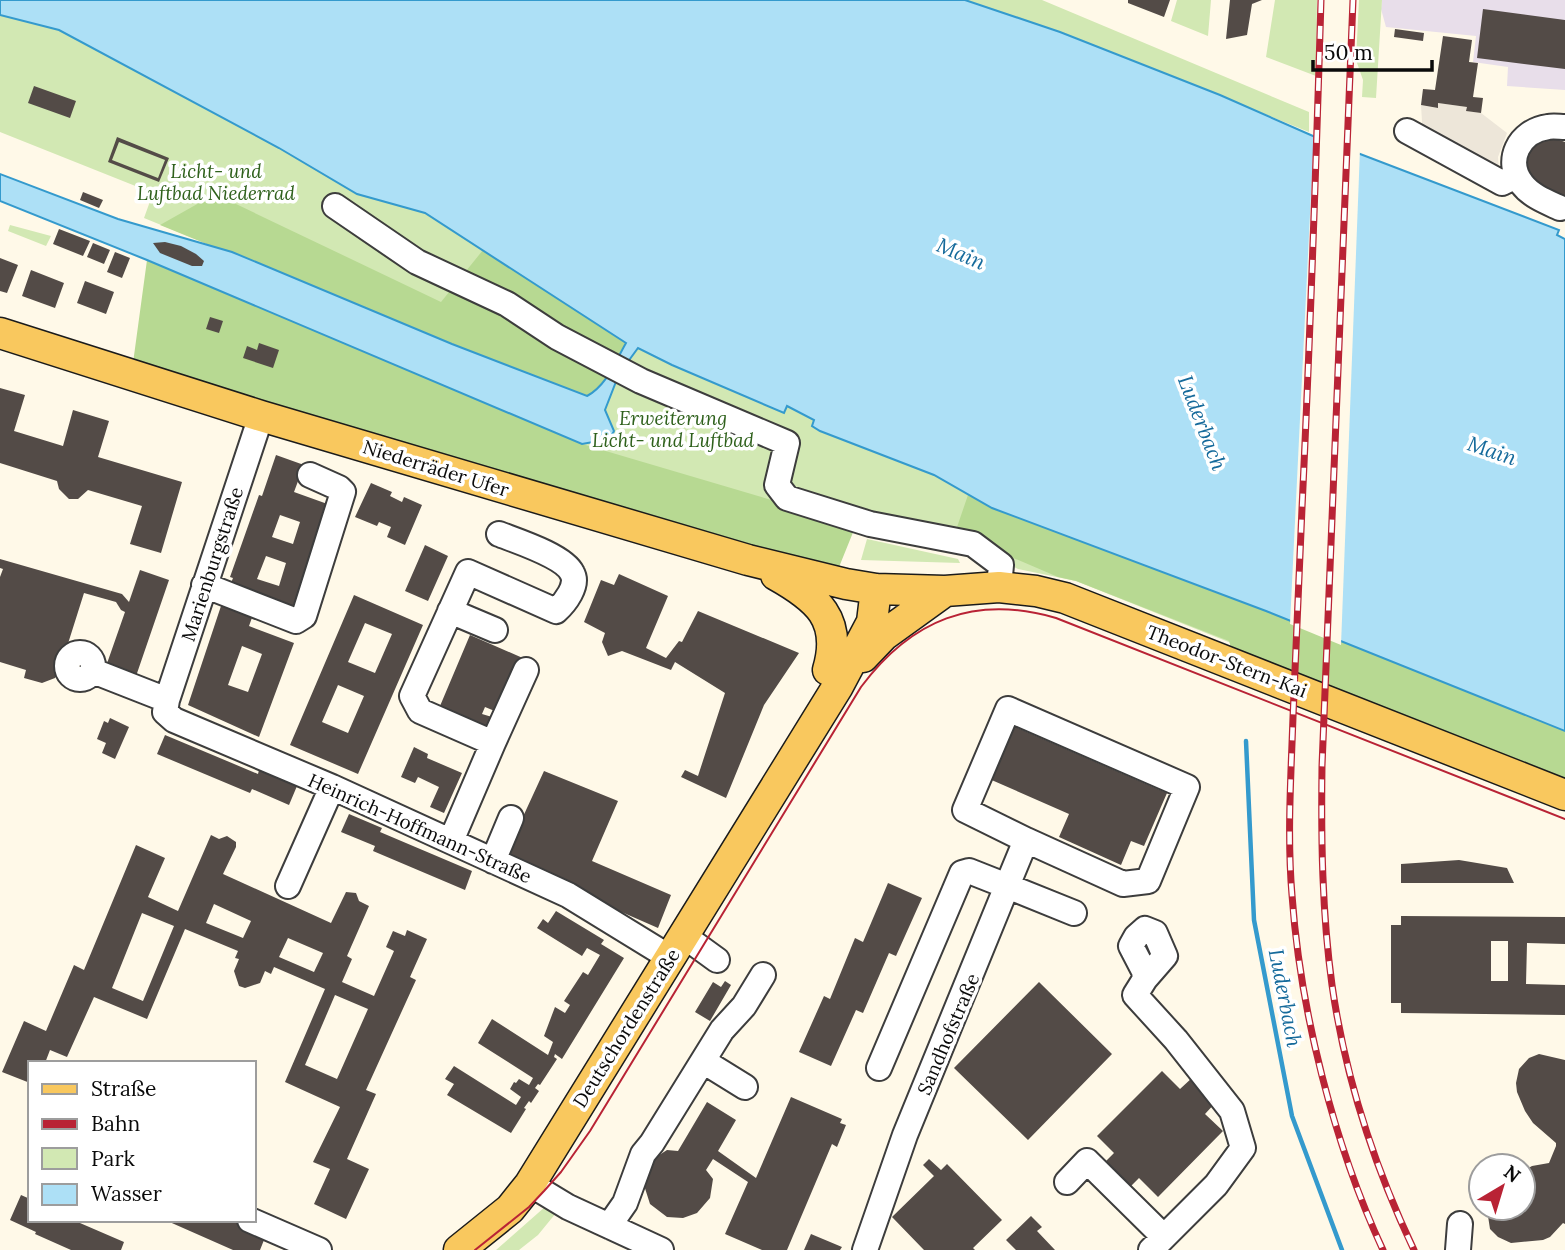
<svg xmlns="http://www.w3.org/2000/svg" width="1565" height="1250" font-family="Lora,serif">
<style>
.industrial{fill:#e8deea}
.green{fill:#d2e8b3}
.forest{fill:#b7d992}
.plaza{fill:#ede6d9}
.water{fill:#ade0f6;stroke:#349acd;stroke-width:2}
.pier{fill:#fff9e8}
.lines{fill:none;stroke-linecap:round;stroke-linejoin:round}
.stream{stroke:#349acd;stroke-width:4.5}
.building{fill:#534b47;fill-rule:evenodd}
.minor-casing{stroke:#3d3d3d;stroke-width:28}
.major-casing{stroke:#1b1b1b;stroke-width:33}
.minor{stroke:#fff;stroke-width:24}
.major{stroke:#f9c85e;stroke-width:30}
.tram{stroke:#b92335;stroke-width:2}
.rail-casing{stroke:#b92335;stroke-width:7}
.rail{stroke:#fff;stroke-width:4.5;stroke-dasharray:13;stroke-linecap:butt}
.labels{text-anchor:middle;stroke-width:7;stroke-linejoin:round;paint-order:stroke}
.park-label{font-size:19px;font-style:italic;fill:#2f611c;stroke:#fff}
.street-label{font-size:19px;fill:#0a0a0a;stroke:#fff}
.water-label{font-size:21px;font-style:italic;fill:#156a9b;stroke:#fff}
</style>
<rect width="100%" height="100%" fill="#fff9e8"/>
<path class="industrial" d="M1382 0H1565V90L1507 86 1508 67 1473 62 1476 36 1386 27 1381 9Z"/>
<path class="green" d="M965 0H1042L1309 112V132L1061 32Z
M1177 0H1211L1208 36 1171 21Z
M1275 0H1317L1316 76 1266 57Z
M1359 0H1382L1376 98 1362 97 1363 80 1356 60Z
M0 15 59 30 279 148 357 194 425 213 626 342 587 396 452 344 144 218 153 193 0 132Z
M10 225 51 236 46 246 8 231Z
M147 260 582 444 613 430 605 410 619 374 637 348 672 365 784 412 787 406 814 420 812 426 934 475 992 508 1266 611 1261 655 1076 581 1018 569 987 553 686 494Z
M867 539 958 559 960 563 861 560Z
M546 1206 556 1213 538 1235 519 1250H496Z"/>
<path class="forest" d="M215 194 441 302 483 250 626 342C616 362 607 385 587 396L452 344 160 225Z
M147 260 582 444 856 525 837 572 133 363Z
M968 495 1018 518 1266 611 1565 731V784L1232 651 1229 641 1076 581 1058 577 955 533Z"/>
<path class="plaza" d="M1438 103 1467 107V111L1481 113 1507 133 1498 157 1499 168 1423 138 1421 105 1437 108Z"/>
<path class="water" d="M0 0H965L1060 32 1220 95 1313 136 1559 230 1557 235 1565 239V731L1266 611 992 508 934 475 820 431 812 426 814 420 787 406 784 413 672 365 638 348 619 374 605 410 614 431 610 439 582 444 147 260 0 201V174L118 219 232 252 452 344 587 396C607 385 615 362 626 343L425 213 357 194 279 148 59 30 0 15Z"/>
<path class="pier" d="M1314 132 1360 149 1341 645 1290 624Z"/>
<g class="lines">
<path class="stream" d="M1246 741 1254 920 1292 1116 1342 1250"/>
</g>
<path class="building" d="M1128 0H1170L1164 17 1128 3Z
M1230 0H1262L1252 4 1247 35 1226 39Z
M1483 9 1565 20V69L1477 58Z
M1395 29 1424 33 1423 41 1394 37Z
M1443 36 1472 40 1469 62 1478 63 1473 97 1483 98 1481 113 1466 111 1467 107 1438 103V108L1421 105 1423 89 1435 90Z
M34 86 76 101 70 118 28 103Z
M117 137 169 158 159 182 108 162ZM119 142 165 160 158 178 112 160Z
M1551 137 1565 142V215L1534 185 1525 164 1530 146Z
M83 192 103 200 99 208 80 200Z
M59 229 90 241 83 256 53 244Z
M165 242 181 246 196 254 204 261 202 266H192L160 253 153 243Z
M93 243 110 250 104 264 87 257Z
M115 252 130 258 122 278 107 272Z
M0 258 18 265 7 293 0 291Z
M31 270 64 283 55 308 22 296Z
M85 281 114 292 106 314 77 303Z
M210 317 223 321 219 333 206 329Z
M259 343 279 350 273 368 243 358 247 346 257 350Z
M0 388 25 395 14 431 63 446 73 410 109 421 98 457 182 482 161 553 130 544 142 506 88 490 78 499H69L59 489 57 481 0 463Z
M276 455 304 465 294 492 333 506 293 610 229 588 233 578 230 577 259 495 262 496ZM280 515 300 522 293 544 272 537ZM266 556 286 563 279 586 257 579Z
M371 483 392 492 390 496 402 502 404 497 422 505 405 545 387 537 391 527 379 522 377 526 355 517Z
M425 545 448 556 428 601 405 591Z
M0 559 122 594 129 602 140 570 169 580 134 682 104 672 125 612 121 610 116 602 84 593 59 672 55 678 42 683 24 678 26 670 0 662V577L3 569 0 568Z
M619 574 668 596 646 648 666 658 679 641 682 642 698 611 799 653 764 705 726 798 681 777 685 770 698 776 725 693 675 662 671 670 622 651 608 656 602 642 605 633 584 622 601 580 614 585Z
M354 595 423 625 358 774 290 745ZM365 623 392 634 375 673 348 662ZM338 685 364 696 348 733 322 722Z
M223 600 254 612 249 626 294 643 259 737 188 705ZM242 646 262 654 248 692 228 685Z
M470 635 525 659 502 714 485 707 482 714 492 717 488 727 440 706Z
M110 718 129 727 115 759 102 753 106 743 97 739 104 721 108 723Z
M1011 725 1167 793 1144 846 1131 841 1121 865 1059 837 1069 814 987 778Z
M165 735 258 774 259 770 297 786 289 805 252 789 250 793 157 754Z
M414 747 428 754 427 758 462 773 444 813 430 807 439 787 418 777 415 783 401 777Z
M544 771 618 801 592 861 671 895 658 928 503 860Z
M349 814 382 828 380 832 472 871 465 890 373 851 375 846 341 832Z
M211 835 219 839 227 836 236 842V847L223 874 331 923 346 892 356 893 359 901 369 906 347 956 352 959 342 982 374 996 394 951 386 947 393 931 405 936 407 930 427 939 410 977 416 980 366 1090 376 1094 347 1159 369 1169 346 1219 314 1204 330 1169 313 1162 340 1107 285 1082 325 989 274 967 271 974 265 971 260 983 245 988 239 986 234 971 239 959 235 958 238 951 185 929 147 1019 94 997 67 1057 50 1050 45 1063H30V1083L2 1072 24 1021 46 1031 74 965 84 970 136 845 165 858 148 897 178 911ZM214 904 251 921 243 938 206 923ZM142 913 174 926 143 1001 112 988ZM288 938 323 953 314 972 279 957ZM335 995 368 1009 337 1079 305 1065Z
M1459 860 1507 868 1514 883H1401V864Z
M888 883 922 898 896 956 889 953 863 1013 856 1010 831 1066 799 1052 824 996 830 999 855 938 863 942Z
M556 911 604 940 601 944 624 958 562 1059 555 1054 554 1057 557 1059 540 1085 538 1084 535 1088 539 1091 531 1103 529 1101 524 1108 526 1109 511 1133 447 1095 454 1084 445 1079 454 1066 516 1105 521 1097 510 1089 514 1082 516 1083 519 1079 529 1085 533 1078 478 1043 492 1019 548 1055 553 1042 544 1036 555 1007 565 1013 570 1005 564 1001 583 972 588 975 600 955 587 948 582 956 537 928 543 919 548 923Z
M1401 916 1565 917V944L1527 943 1526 984 1565 985V1015L1401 1013V1003H1391V925H1401ZM1491 941H1508V981H1491Z
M725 981 731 985 710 1021 695 1012 713 982 721 987Z
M1039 982 1112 1054 1028 1140 954 1068Z
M1539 1054 1565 1060V1224L1563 1223 1550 1237 1543 1240 1511 1243 1498 1237 1490 1229 1488 1216 1490 1208H1523V1171L1532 1166 1549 1163 1556 1146V1143L1533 1123 1525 1111 1517 1092 1516 1083 1519 1069 1529 1058Z
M1162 1071 1180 1089 1193 1077 1217 1101 1205 1114 1223 1131 1158 1197 1139 1178 1129 1188 1104 1163 1114 1153 1097 1136Z
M791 1097 842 1119 840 1123 846 1125 837 1147 832 1144 787 1250H762L725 1234 748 1182 713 1159 706 1170 713 1179 710 1198 697 1213 683 1218 667 1217 650 1204 643 1182 650 1161 667 1150 678 1151 707 1102 736 1120 718 1151 756 1178Z
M929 1159 941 1170 947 1164 1002 1220 973 1248 975 1250H924L892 1217 934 1176 923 1165Z
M21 1195 30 1199V1220H73L124 1242 121 1250H71L35 1234 36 1232 10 1220Z
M1031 1216 1042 1227 1037 1231 1055 1250H1016L1006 1240Z
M165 1220H232L266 1235 260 1250H233Z
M811 1234 842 1247 840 1250H804Z"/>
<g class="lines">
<g class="minor-casing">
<path id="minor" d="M1407 131 1502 183 1516 176
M335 206 417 262 507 304 557 337 641 381 787 443 777 485 787 498 870 524 973 544 1001 565 999 587
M1560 208C1547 202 1531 196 1522 184 1504 161 1519 131 1548 127 1553 126 1560 127 1565 127
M261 416 167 700 165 712 174 720 332 787 568 895 669 957
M204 585 296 621 304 616 343 492 339 488 310 475
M450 611 495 630
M67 666a13 13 0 1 1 26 0a13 13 0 1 1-26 0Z
M93 671 167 700
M493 743 526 670
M451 841 493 743 420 711 412 696 468 572 556 611C565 603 579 585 572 573 564 556 517 541 499 534
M493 861 511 818
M288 886 332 787
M684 936 717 960
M1145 979 1144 971 1131 946 1136 937 1145 929 1155 933 1165 956 1145 979 1135 995 1176 1040 1232 1111 1243 1148 1216 1185 1151 1250
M703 1061 745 1087
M879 1068 962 873 969 871 1007 886 1026 840 965 810 1008 709 1187 787 1148 881 1123 884 1026 840
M1067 1182 1087 1161 1164 1237
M530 1184 568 1207 661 1250
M250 1220 319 1250
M609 1226 625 1203 643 1154 652 1143 722 1030 744 1006 763 975
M865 1250 905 1135 1007 886 1074 913
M1458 1250 1460 1224"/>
</g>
<g class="major-casing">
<path id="major" d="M0 333 261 416 748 560 846 584 876 589 945 591 999 587 1036 591 1065 598 1565 795
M776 575C817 598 843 619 828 670
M863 657 884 635 945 591
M459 1250 510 1209 530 1184 838 686 872 622 876 589"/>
</g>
<use href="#minor" class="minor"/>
<use href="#major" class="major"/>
<path class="tram" d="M475 1250 529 1207 544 1191 561 1172 590 1131 861 687C911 620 974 594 1056 618L1565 819"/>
<g class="rail-casing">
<path id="rail" d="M1321 0C1316 169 1310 339 1302 508 1299 578 1296 647 1293 717 1291 776 1287 836 1292 895 1300 1010 1334 1145 1383 1250
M1353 0 1322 766C1321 839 1322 912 1332 985 1345 1076 1375 1168 1414 1250"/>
</g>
<use href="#rail" class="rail"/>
</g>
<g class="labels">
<g class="park-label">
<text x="216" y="178">Licht- und<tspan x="216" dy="22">Luftbad Niederrad</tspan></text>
<text x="673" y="425">Erweiterung<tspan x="673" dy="22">Licht- und Luftbad</tspan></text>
</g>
<g class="street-label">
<text transform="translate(436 468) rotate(17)" y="7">Niederräder Ufer</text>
<text transform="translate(212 564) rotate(-72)" y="7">Marienburgstraße</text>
<text transform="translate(1227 661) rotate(21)" y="7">Theodor-Stern-Kai</text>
<text transform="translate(420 828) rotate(24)" y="7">Heinrich-Hoffmann-Straße</text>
<text transform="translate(626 1028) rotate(-58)" y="7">Deutschordenstraße</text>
<text transform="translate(948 1034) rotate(-67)" y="7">Sandhofstraße</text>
</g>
<g class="water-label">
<text transform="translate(961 254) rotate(23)" y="7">Main</text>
<text transform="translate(1202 423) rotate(69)" y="7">Luderbach</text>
<text transform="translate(1492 451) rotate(19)" y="7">Main</text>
<text transform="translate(1285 998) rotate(79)" y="7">Luderbach</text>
</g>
</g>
<rect x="28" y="1061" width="228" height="161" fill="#ffffff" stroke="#9d9d9d" stroke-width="2"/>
<rect x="42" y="1084" width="35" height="10" fill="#f9c85e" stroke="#9d9d9d" stroke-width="2"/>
<text x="91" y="1096" font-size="21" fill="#0a0a0a">Straße</text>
<rect x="42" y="1119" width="35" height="10" fill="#b92335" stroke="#9d9d9d" stroke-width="2"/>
<text x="91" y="1131" font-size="21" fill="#0a0a0a">Bahn</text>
<rect x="42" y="1148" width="35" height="21" fill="#d2e8b3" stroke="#9d9d9d" stroke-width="2"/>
<text x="91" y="1166" font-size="21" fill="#0a0a0a">Park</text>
<rect x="42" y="1184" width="35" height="21" fill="#ade0f6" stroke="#9d9d9d" stroke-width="2"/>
<text x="91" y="1201" font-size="21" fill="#0a0a0a">Wasser</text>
<g transform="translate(1502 1187) rotate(38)"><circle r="33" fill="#ffffff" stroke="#9d9d9d" stroke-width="2"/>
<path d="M0-5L12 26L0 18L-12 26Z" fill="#b92335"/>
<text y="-10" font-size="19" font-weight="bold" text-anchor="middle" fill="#0a0a0a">N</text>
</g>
<path d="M1313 60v10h119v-10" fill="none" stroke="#0a0a0a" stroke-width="3.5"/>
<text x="1324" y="60" font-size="21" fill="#0a0a0a" stroke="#ffffff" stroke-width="5" paint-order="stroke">50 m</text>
</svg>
